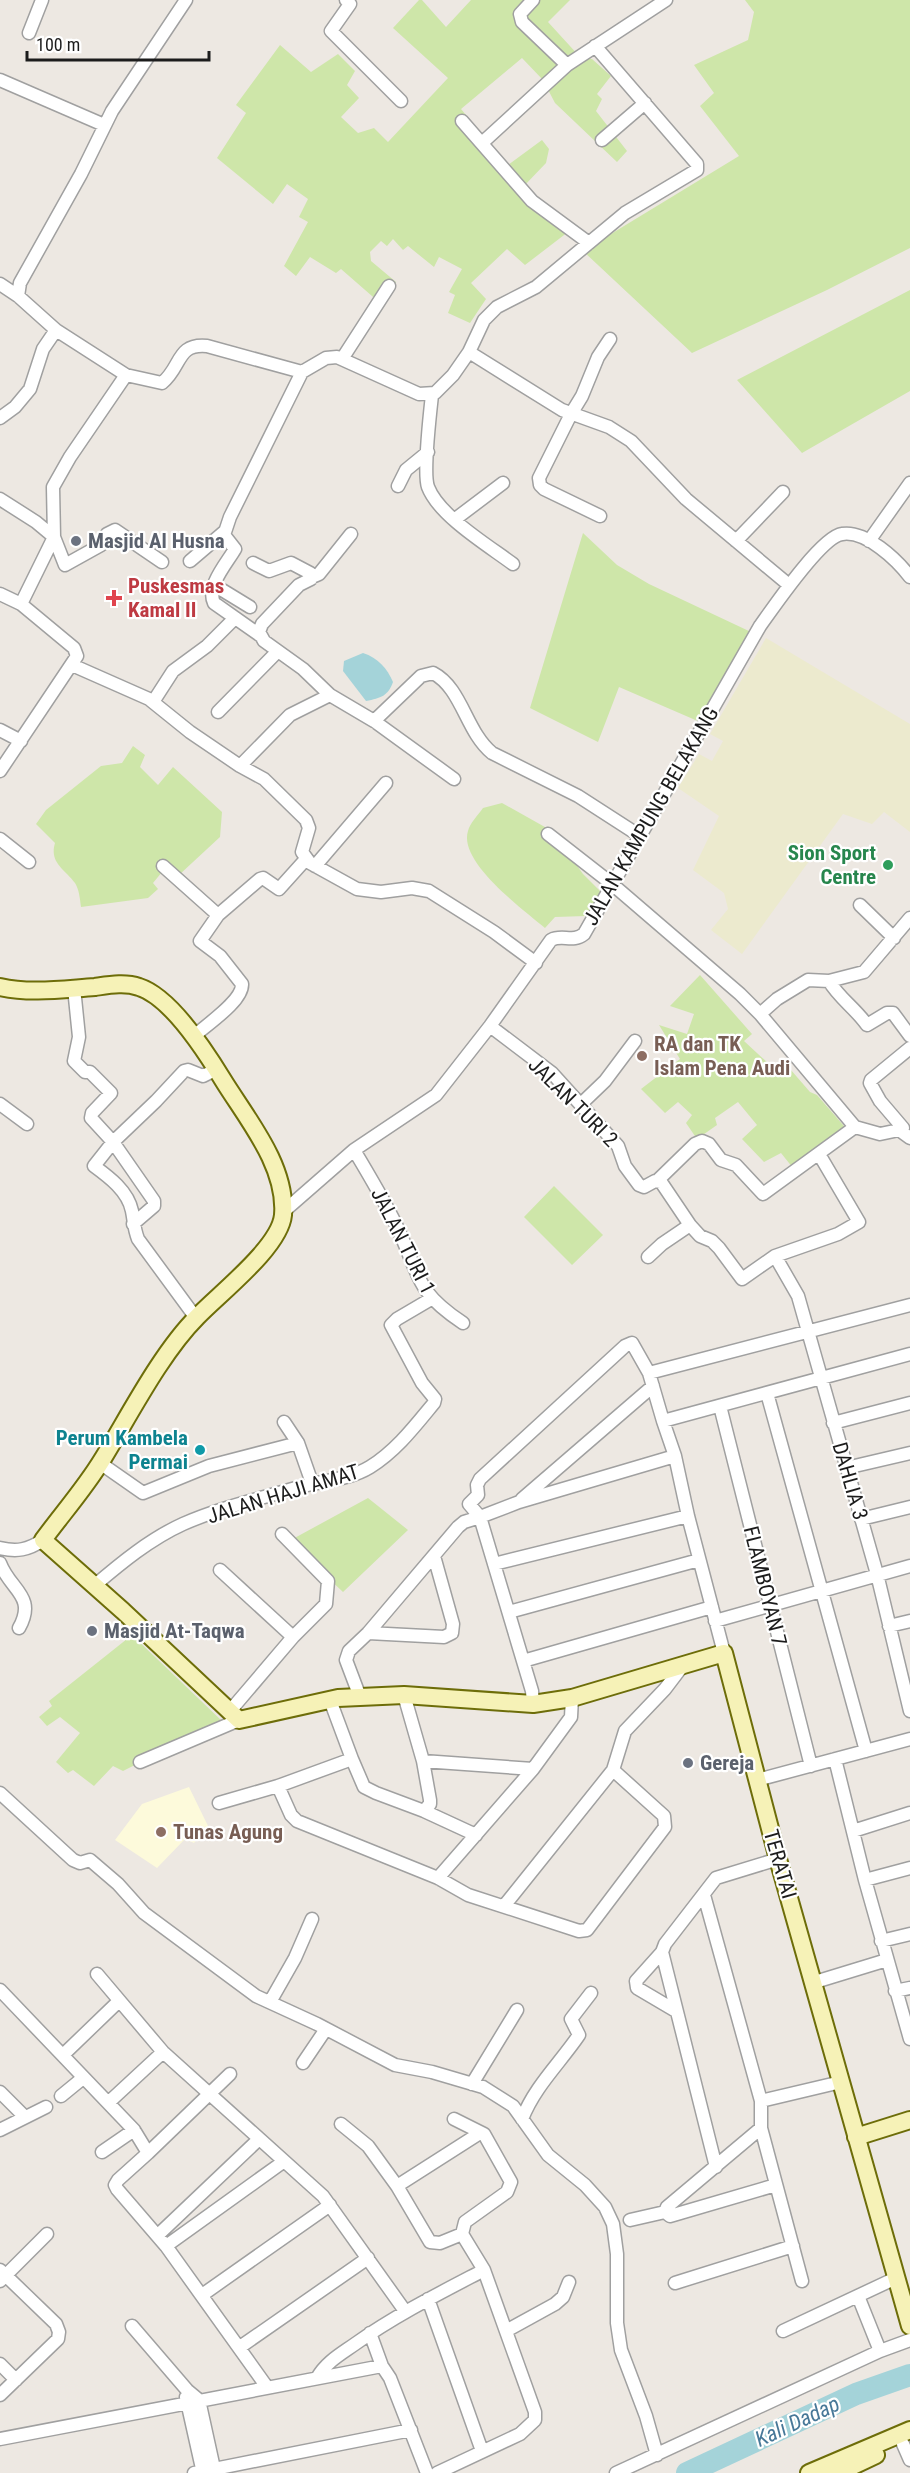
<svg xmlns="http://www.w3.org/2000/svg" width="910" height="2473" font-family="'Roboto Condensed',sans-serif">
<style>
.education{fill:#fdfadb}
.farmland{fill:#eceace}
.grass{fill:#cee6a9}
.water{fill:#a4d3d9}
.lines{fill:none;stroke-linecap:round;stroke-linejoin:round}
.river{stroke:#a4d3d9;stroke-width:22}
.street-casing{stroke:#a0a0a0;stroke-width:15}
.secondary-casing{stroke:#6d6d09;stroke-width:20}
.street{stroke:#fff;stroke-width:12}
.secondary{stroke:#f6f2b7;stroke-width:16}
.worship-dot{fill:#6b7280;stroke:#fff;stroke-width:2}
.health-dot{fill:#e0444e;stroke:#fff;stroke-width:2}
.leisure-dot{fill:#2e9e5b;stroke:#fff;stroke-width:2}
.education-dot{fill:#8d6e63;stroke:#fff;stroke-width:2}
.culture-dot{fill:#0f9aa8;stroke:#fff;stroke-width:2}
.labels{text-anchor:middle;stroke-width:4.5;stroke-linejoin:round;paint-order:stroke}
.worship-label{font-size:21px;font-weight:bold;fill:#5b616d;stroke:#fff;text-anchor:start}
.health-label{font-size:21px;font-weight:bold;fill:#be3a42;stroke:#fff;text-anchor:start}
.street-label{font-size:21px;fill:#1c1c1c;stroke:#fff}
.leisure-label{font-size:21px;font-weight:bold;fill:#27864d;stroke:#fff;text-anchor:end}
.education-label{font-size:21px;font-weight:bold;fill:#785e54;stroke:#fff;text-anchor:start}
.culture-label{font-size:21px;font-weight:bold;fill:#0d838f;stroke:#fff;text-anchor:end}
.water-label{font-size:22px;font-style:italic;fill:#477898;stroke:#fff}
</style>
<rect width="100%" height="100%" fill="#ede8e2"/>
<path class="education" d="M189 1787 208 1826 194 1843 185 1839 157 1868 115 1840 142 1804Z"/>
<path class="farmland" d="M766 638 910 724V832L884 812 872 824 843 814 742 954 711 930 728 909 724 893 693 870 719 816 678 788 699 754 712 761 723 741 710 734Z"/>
<path class="grass" d="M419 0H422L446 27 471 0H570L548 22 580 57 592 59 611 76 597 94 602 99 596 111 627 151 617 162 555 103 543 80 522 58 461 109 508 165 542 140 549 149 546 163 523 187 568 232 525 265 507 249 471 283 486 299 470 323 448 313 455 295 449 292 462 269 439 257 434 267 408 246 403 250 393 239 387 246 381 241 370 252 371 261 396 282 380 303 341 269 336 273 310 257 296 276 284 266 308 222 299 217 308 199 287 184 273 204 217 158 246 113 236 105 280 45 311 72 338 54 355 71 347 85 359 98 341 117 358 133 374 128 388 142 448 78 393 28Z
M745 0H910V248L827 290 692 353 583 251 739 156 700 106 714 93 694 65 748 40 754 12Z
M910 290V391L802 453 737 380Z
M583 533 617 565 649 584 751 632 700 722 619 687 598 742 530 708Z
M133 746 145 755 140 767 158 785 173 767 222 812 220 837 179 875 167 866 153 883 158 889 148 898 81 907C80 899 79 889 75 883 65 869 49 863 55 843L36 824 46 810 101 766 122 763Z
M502 803 552 831 583 874 602 893 586 916 555 917 545 928C524 910 458 862 468 831 470 823 478 815 483 808Z
M700 975 752 1034 744 1041 770 1065 784 1062 810 1092 817 1095 850 1133 797 1173 781 1153 764 1162 742 1139 757 1125 738 1102 715 1118 717 1125 697 1139 686 1123 692 1115 678 1102 665 1113 641 1089 680 1059 659 1025 687 1034 694 1014 670 1006Z
M554 1186 603 1235 572 1265 524 1217Z
M368 1498 408 1530 343 1592 289 1541Z
M132 1635 222 1721 123 1771 113 1766 94 1786 73 1770 68 1773 56 1762 80 1733 60 1717 47 1726 39 1717 52 1706 49 1701Z"/>
<path class="water" d="M363 653C378 658 387 668 393 682 388 696 381 698 366 701L343 671 344 661Z"/>
<g class="lines">
<path class="river" d="M687 2473 856 2394 910 2375"/>
<g class="street-casing">
<path id="street" d="M346 0 350 4 331 31 401 101
M533 0 520 14 522 22 567 65
M29 33 42 0
M0 80 104 125
M462 121 532 201 589 243
M602 140 645 103
M482 143 567 65 666 0
M0 284 18 296 56 330 126 375 70 457 53 487 54 537 21 604 74 648 77 656 0 771
M18 296 20 283 81 174 112 111 186 0
M469 352 562 410 609 427 631 441 686 499 789 585
M342 359 389 286
M126 375 162 383C182 367 176 343 207 346L302 372 326 358 337 357 419 394 435 393 453 375 469 352 484 320 497 307 536 287 625 213 697 170V164L595 46
M432 395C430 413 423 473 428 487 439 516 489 546 513 564
M0 418 15 407 30 389 43 349 56 330
M398 486 406 470 428 452
M0 499 36 522 54 537 65 565 101 545 107 534 115 530 162 562
M600 516 544 489 540 485 539 478 571 414 582 396 598 357 610 339
M454 520 503 483
M736 541 783 492
M869 541 910 483
M190 561 224 532
M253 563 269 571 291 563 310 573 312 576 311 579 299 585 262 624 259 632 264 641 303 669 330 695 374 721 454 779
M312 577 319 574 351 534
M214 585 250 607
M0 594 21 604
M261 636 214 603C206 586 227 563 235 549L224 535 230 517 302 372
M72 665 149 699 190 732 240 766 264 779 306 820 309 828 302 852 310 863 357 889 381 892 412 888 429 891 494 932 536 963
M153 702 173 671 207 646 235 618
M218 712 278 651
M374 721 421 676 433 673C462 688 466 732 492 753L578 796 640 836
M0 730 21 741
M240 766 290 715 330 695
M548 834 612 884 740 994 760 1014 855 1127 880 1134 899 1130 910 1138
M0 839 29 862
M163 866 218 915 260 879 263 878 279 889 306 859
M315 866 386 783
M860 905 894 938
M829 981C839 998 855 1008 867 1025L887 1013H893L910 1036
M74 988 79 1037 74 1061 85 1072H90L111 1093 92 1113 91 1118 113 1142 154 1201V1206L133 1224
M760 1014 777 999 808 980 829 981 864 972 910 918
M490 1026 552 1073 618 1146 625 1166 639 1185 644 1187 655 1181 661 1182 690 1225 700 1236 712 1241 719 1248 742 1279 775 1256 838 1234 859 1222 819 1154
M193 1037C206 1025 243 1001 242 984L220 956 200 941 218 915
M0 1104 27 1124
M581 1104 605 1081 635 1041
M903 1128 880 1101 870 1083 871 1080 910 1048
M354 1150C370 1177 386 1203 399 1231 420 1277 416 1292 463 1323
M658 1180 695 1144 702 1141 709 1144 721 1160 736 1165 763 1194 855 1127
M283 1212 354 1150 436 1095 490 1026 551 940C562 934 573 943 584 934L760 626C773 608 821 537 842 534 866 530 897 560 910 577
M775 1256 798 1296 877 1574 910 1711
M648 1257 662 1244 690 1225
M196 1318 138 1239C134 1229 134 1221 132 1211 128 1191 109 1177 94 1166L113 1142 156 1101 184 1071 188 1070 203 1076 217 1069
M649 1373 910 1305
M767 1393 866 1751
M720 1406 811 1766
M663 1421 910 1354
M284 1422 298 1443 312 1483
M833 1423 910 1403
M100 1463 143 1493 209 1466 298 1443
M846 1468 910 1453
M522 1499 653 1386
M861 1519 910 1507
M0 1548C17 1552 28 1550 43 1540
M0 1563C10 1590 37 1596 19 1628
M494 1564 688 1516
M220 1570 293 1637
M94 1586C121 1563 150 1539 183 1524 219 1508 259 1499 296 1488 321 1480 347 1481 370 1467 396 1451 415 1426 434 1403L435 1399 422 1383 391 1325 397 1319 431 1299
M509 1612 699 1560
M715 1621 910 1566
M889 1626 910 1621
M368 1633 444 1637 452 1633 453 1624 434 1556
M523 1661 712 1607
M404 1695 423 1761
M360 1697 346 1660 349 1651 368 1633 458 1527 464 1522 480 1517 469 1504 478 1495 477 1485 480 1479 625 1346 632 1343 649 1373 663 1421 675 1456 688 1516 724 1653
M330 1700 352 1759
M533 1704 532 1691 480 1517 519 1502 675 1456
M230 1711 293 1637 326 1604 328 1581 282 1534
M835 1759 865 1880 910 2039
M140 1762 239 1720
M613 1770 625 1731 665 1689 684 1664
M757 1780 910 1739
M0 1793 73 1860 80 1863 90 1860 118 1884 144 1913 256 1996 317 2024 395 2065 432 2072 483 2087 513 2106 548 2155 585 2185 605 2207 613 2224 617 2254V2323L621 2350 646 2416 657 2455
M219 1803 278 1786
M424 1811 476 1835
M853 1831 910 1813
M438 1878 533 1769 571 1717 572 1698
M865 1880 910 1868
M704 1895 761 2101V2128L802 2281
M504 1906 613 1770 664 1816 665 1827 587 1930 579 1931 468 1895 438 1878 297 1821 291 1815 278 1786 352 1759 364 1787 376 1793 424 1811 430 1804V1800L423 1761 533 1769
M881 1941 910 1934
M662 1952 716 2167
M97 1974 163 2052 323 2196 405 2311
M815 1982 887 1960
M0 1990 134 2130 148 2153 118 2180 115 2185 117 2189 166 2246 267 2387
M895 1991 910 1988
M270 2002 295 1958 312 1919
M676 2011 637 1988 636 1981 662 1952 665 1944 716 1878 778 1859
M64 2054 119 2001
M303 2063 326 2029
M472 2084 517 2010
M0 2092 25 2117
M61 2096 83 2078
M761 2101 841 2082
M109 2102 163 2052
M454 2119 484 2134 511 2182 507 2192 465 2222 462 2234
M522 2119C535 2086 560 2063 579 2035L571 2019 591 1993
M341 2124 368 2146 397 2186 430 2242 440 2243 462 2234 484 2270 535 2412V2420L520 2434 437 2473
M0 2130 46 2107
M102 2152 134 2130
M148 2153 230 2074
M397 2186 480 2133
M665 2212 667 2207 761 2128
M630 2220 665 2212 670 2216 776 2185
M158 2235 258 2140
M166 2246 283 2162
M0 2270 56 2324 59 2332 58 2339 0 2395
M0 2281 47 2234
M675 2283 793 2246
M202 2295 330 2205
M858 2296 880 2351
M428 2299 482 2451
M132 2326 187 2390 199 2400 215 2473
M506 2331 555 2304 563 2297 569 2282
M783 2331 896 2278
M370 2333 382 2366
M240 2347 368 2258
M0 2364 16 2380
M317 2378C326 2362 341 2354 355 2344 396 2315 440 2293 484 2270
M186 2397 203 2473
M0 2439 382 2366 390 2378 427 2473
M903 2444 910 2460
M194 2473 411 2430
M616 2473 880 2351 910 2340"/>
</g>
<g class="secondary-casing">
<path id="secondary" d="M0 987C30 994 64 989 95 987 109 985 125 982 139 987 171 997 206 1052 223 1080 247 1119 287 1166 283 1215 280 1247 220 1293 197 1317 161 1353 129 1416 102 1460 85 1488 62 1514 43 1540L123 1611 239 1720 338 1698 404 1695 533 1704 572 1698 724 1653 778 1859 910 2326
M856 2137 910 2120
M809 2473 910 2430
M838 2473 876 2455"/>
</g>
<use href="#street" class="street"/>
<use href="#secondary" class="secondary"/>
</g>
<g class="worship-dot">
<circle cx="76" cy="541" r="6"/>
<circle cx="92" cy="1631" r="6"/>
<circle cx="688" cy="1763" r="6"/>
</g>
<path class="health-dot" d="M111 589h6v6h6v6h-6v6h-6v-6h-6v-6h6z"/>
<circle class="leisure-dot" cx="888" cy="865" r="6"/>
<g class="education-dot">
<circle cx="642" cy="1056" r="6"/>
<circle cx="161" cy="1832" r="6"/>
</g>
<circle class="culture-dot" cx="200" cy="1450" r="6"/>
<g class="labels">
<g class="worship-label">
<text x="88" y="548">Masjid Al Husna</text>
<text x="104" y="1638">Masjid At-Taqwa</text>
<text x="700" y="1770">Gereja</text>
</g>
<g class="health-label">
<text x="128" y="593">Puskesmas<tspan x="128" dy="24">Kamal II</tspan></text>
</g>
<g class="street-label">
<text transform="translate(651 816) rotate(-60)" y="7">JALAN KAMPUNG BELAKANG</text>
<text transform="translate(573 1102) rotate(45)" y="7">JALAN TURI 2</text>
<text transform="translate(403 1241) rotate(63)" y="7">JALAN TURI 1</text>
<text transform="translate(850 1481) rotate(74)" y="7">DAHLIA 3</text>
<text transform="translate(283 1494) rotate(-17)" y="7">JALAN HAJI AMAT</text>
<text transform="translate(765 1586) rotate(76)" y="7">FLAMBOYAN 7</text>
<text transform="translate(780 1864) rotate(74)" y="7">TERATAI</text>
</g>
<g class="leisure-label">
<text x="876" y="860">Sion Sport<tspan x="876" dy="24">Centre</tspan></text>
</g>
<g class="education-label">
<text x="654" y="1051">RA dan TK<tspan x="654" dy="24">Islam Pena Audi</tspan></text>
<text x="173" y="1839">Tunas Agung</text>
</g>
<g class="culture-label">
<text x="188" y="1445">Perum Kambela<tspan x="188" dy="24">Permai</tspan></text>
</g>
<g class="water-label">
<text transform="translate(797 2421) rotate(-25)" y="8">Kali Dadap</text>
</g>
</g>
<path d="M27 51v9h182v-9" fill="none" stroke="#1c1c1c" stroke-width="3"/>
<text x="36" y="51" font-size="18" fill="#1c1c1c" stroke="#ffffff" stroke-width="4.5" paint-order="stroke">100 m</text>
</svg>
